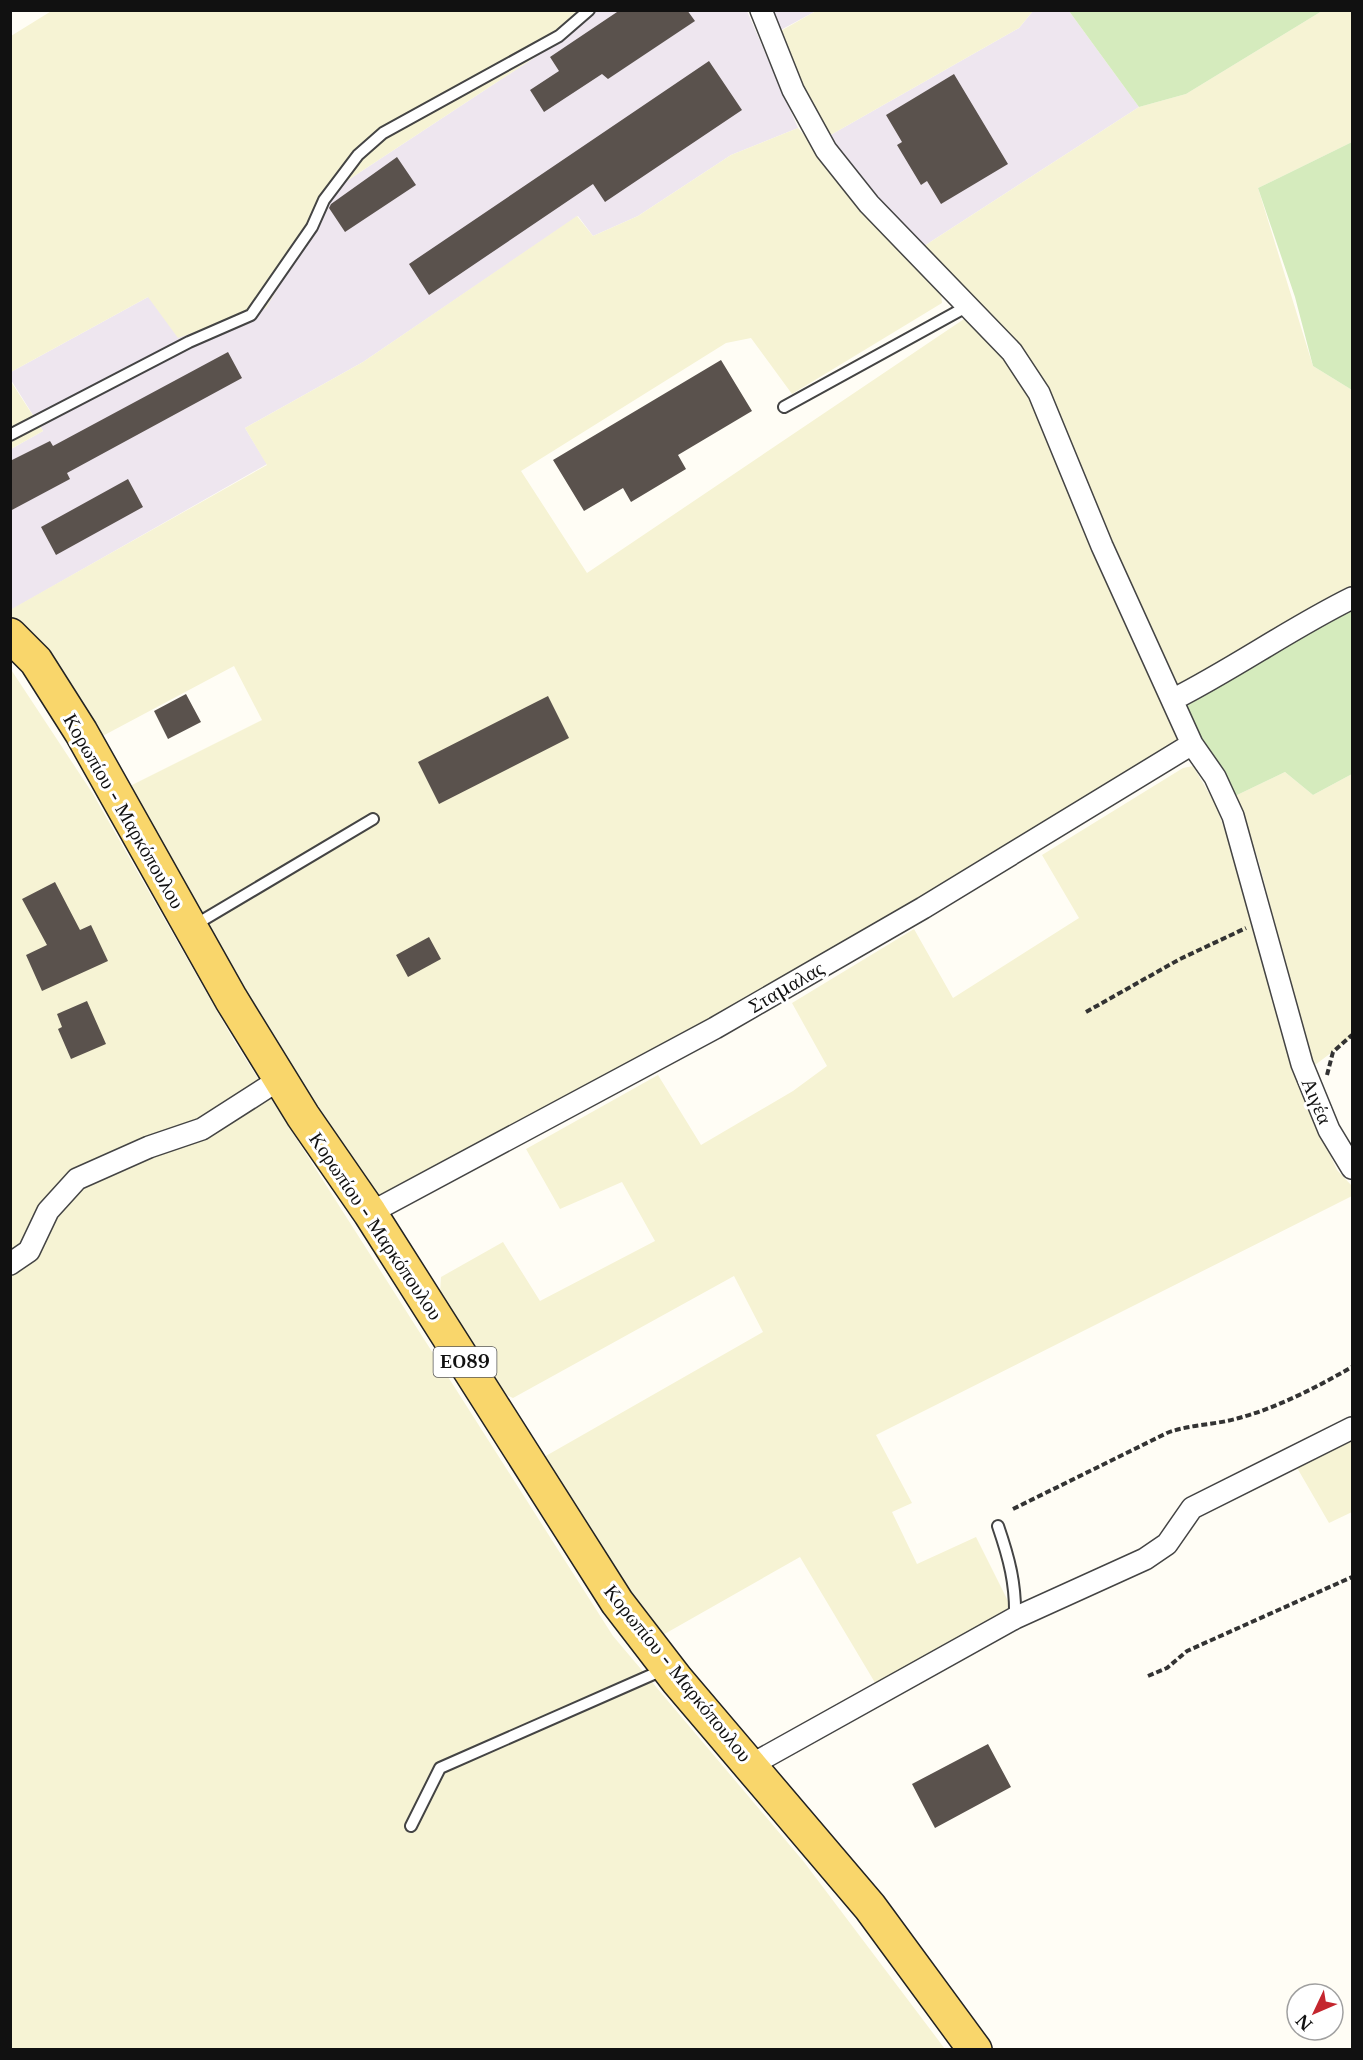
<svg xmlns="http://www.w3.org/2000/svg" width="1363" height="2060" font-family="'Libre Baskerville',serif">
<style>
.industrial{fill:#eee6ef}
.farmland{fill:#f6f3d4}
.green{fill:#d5ebbd}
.building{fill:#5a524d}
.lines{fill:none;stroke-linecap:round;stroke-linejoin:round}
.service-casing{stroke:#444;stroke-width:14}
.minor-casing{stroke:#444;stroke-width:24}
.primary-casing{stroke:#222;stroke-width:36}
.path{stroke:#333;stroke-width:4;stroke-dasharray:6 3;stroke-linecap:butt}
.service{stroke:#fff;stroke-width:10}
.minor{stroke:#fff;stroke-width:21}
.primary{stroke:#f9d66b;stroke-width:33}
.labels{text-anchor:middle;stroke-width:6;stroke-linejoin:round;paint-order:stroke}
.shield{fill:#fff;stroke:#585858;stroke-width:1.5}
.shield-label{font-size:18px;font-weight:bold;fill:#111}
.street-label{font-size:20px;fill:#111;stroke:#fff}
</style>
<rect width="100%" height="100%" fill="#fffdf5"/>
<path class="industrial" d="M594 11H747L798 128 731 155 638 216 593 236 578 216 363 362 245 428 267 464 11 610V449L43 431 11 380V372L148 297 339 186 552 46Z
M768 11H816L777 32Z
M1033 11H1069L1139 107 921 248 882 210 827 137 1019 28Z"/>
<path class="farmland" d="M53 10 594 11 552 46 339 186 266 308 178 338 148 297 11 372V36Z
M816 11H1033L1019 28 827 137 802 91 777 33Z
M1322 11H1352V142L1258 188 1313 366 1352 390V595L1178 691 1046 389 921 248 1139 107 1186 94Z
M798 128 941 293 942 303 792 394 751 338 726 343 521 471 587 573 967 317 1006 357 1032 395 1186 743 917 907 378 1203 223 966 124 789 262 720 234 666 97 739 43 656 11 619 10 610 267 465 245 428 363 362 577 216 593 236 638 216 731 155Z
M10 380 43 431 11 449H10Z
M10 668 93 794 233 1039 613 1636 804 1862 945 2049H11Z
M1193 766 1216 805 1252 910 1302 1094 1337 1170 1352 1186V1196L876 1435 912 1503 892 1512 917 1564 976 1537 1009 1603 1010 1615 877 1686 800 1557 661 1636 610 1577 544 1457 763 1332 734 1276 513 1398 504 1394 440 1293 441 1277 503 1242 540 1301 655 1241 622 1182 560 1209 526 1149 658 1075 701 1145 793 1091 827 1066 792 1003 914 929 953 998 1079 918 1042 855 1183 768Z
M1285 772 1313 795 1352 774V1037L1315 1065 1309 1053 1258 859 1235 796Z
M1352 1438V1512L1329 1523 1296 1466Z"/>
<path class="green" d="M1069 11H1322L1186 94 1139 107Z
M1352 142V390L1313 366 1295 297 1258 188Z
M1352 608V774L1313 795 1285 772 1235 796 1201 746 1185 707Z"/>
<path class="building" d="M620 10H687L695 21 608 79 602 74 544 112 530 90 559 71 550 57Z
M709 61 742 110 605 202 593 184 429 295 409 264Z
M954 74 1008 164 941 204 927 181 921 185 897 145 902 142 886 115Z
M397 157 416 185 345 232 329 208 331 204Z
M228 352 242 378 67 473 70 479 10 511V461L50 441 53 446Z
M721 360 752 411 678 455 686 469 631 502 623 488 584 511 553 460Z
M128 479 143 507 56 555 41 527Z
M186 694 201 722 168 739 154 711Z
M548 696 569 738 439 804 418 762Z
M55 882 80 930 91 925 108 961 42 991 26 955 47 945 22 899Z
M429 937 441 959 408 977 396 955Z
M87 1001 106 1044 71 1059 58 1029 62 1027 57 1014Z
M988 1744 1011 1787 935 1828 912 1784Z"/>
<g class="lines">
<g class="service-casing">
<path id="service" d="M784 407 966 307
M10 435 189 342 251 315 312 227 324 200 358 155 383 133 559 36 589 10
M193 926 373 819
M998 1526C1009 1558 1016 1584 1015 1618
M411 1826 440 1768 665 1669"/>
</g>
<g class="minor-casing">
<path id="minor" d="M761 10 793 90 826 150 869 204 1012 352 1039 393 1102 546 1192 744 1215 777 1233 816 1302 1064 1329 1130 1352 1168
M1174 699C1235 668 1291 628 1352 598
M370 1213 715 1028 923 908 1192 744
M10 1264 29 1251 48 1211 77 1179 149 1147 202 1129 280 1079
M751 1765 1015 1618 1145 1559 1167 1544 1192 1508 1352 1428"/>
</g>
<g class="primary-casing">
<path id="primary" d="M10 635 36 661 81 732 231 999 303 1116 370 1213 617 1602 677 1680 870 1907 975 2050"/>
</g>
<path class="path" d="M1086 1012 1180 959 1246 928
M1327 1075 1333 1052 1352 1035
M1013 1509 1167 1433C1190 1424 1216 1425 1239 1418 1279 1407 1317 1387 1352 1367
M1148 1676 1167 1668 1187 1651 1352 1577"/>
<use href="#service" class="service"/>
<use href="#minor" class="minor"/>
<use href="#primary" class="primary"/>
</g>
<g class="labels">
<rect class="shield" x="433.5" y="1347" width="63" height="30" rx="4.5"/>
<g class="shield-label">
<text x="465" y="1368">ΕΟ89</text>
</g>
<g class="street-label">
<text transform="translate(124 811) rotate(60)" y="7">Κορωπίου - Μαρκόπουλου</text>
<text transform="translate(786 987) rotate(-30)" y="7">Σταμαλας</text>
<text transform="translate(1317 1101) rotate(67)" y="7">Αιγέα</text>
<text transform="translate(376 1226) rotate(56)" y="7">Κορωπίου - Μαρκόπουλου</text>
<text transform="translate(678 1673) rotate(51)" y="7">Κορωπίου - Μαρκόπουλου</text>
</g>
</g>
<rect width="1363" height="2060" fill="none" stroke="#111111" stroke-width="24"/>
<g transform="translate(1315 2012) rotate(226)"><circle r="28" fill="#ffffff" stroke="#a0a0a0" stroke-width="1.5"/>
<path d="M0-4.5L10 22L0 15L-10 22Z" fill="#c4262e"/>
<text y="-9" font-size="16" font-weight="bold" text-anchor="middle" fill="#111111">N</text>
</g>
</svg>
